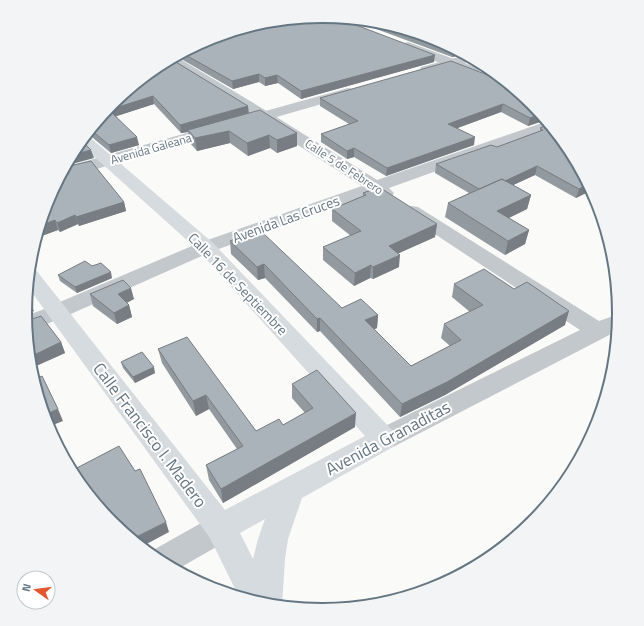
<svg xmlns="http://www.w3.org/2000/svg" width="644" height="626" font-family="'Titillium Web',sans-serif">
<style>
.lines{fill:none;stroke-linecap:round;stroke-linejoin:round}
.minor{fill:#c3c8cc;fill-rule:evenodd}
.tertiary{fill:#c3c8cc;fill-rule:evenodd}
.secondary{fill:#d6dbdf;fill-rule:evenodd}
.wall{fill:#929a9f}
.shaded-wall{fill:#777d82}
.building{fill:#aab3b9;stroke:#777d82}
.labels{text-anchor:middle;stroke-width:4;stroke-linejoin:round;paint-order:stroke}
.far-street-label{font-size:12px;fill:#657683;stroke:#fff}
.street-label{font-size:14px;fill:#657683;stroke:#fff}
.near-street-label{font-size:17px;fill:#657683;stroke:#fff}
.rim{fill:none;stroke:#657683;stroke-width:2}
</style>
<rect width="100%" height="100%" fill="#fafaf8"/>
<g class="lines">
<path class="minor" d="M408 42 478 68 479 71 478 74H468L404 49 402 46 404 43Z
M175 56 270 113 377 180 545 122 547 121 553 129 389 188 394 193 391 197 385 198 374 193 213 251 64 317 56 319 48 317 45 312 48 307 199 243 362 186 166 61Z
M412 206 418 207 599 321 619 314 617 331 393 447 384 450 375 447 371 439 375 431 580 330 406 215 403 211 406 207Z
M221 514 232 518 236 528 232 538 176 570 157 560 148 553 210 518Z"/>
<path class="tertiary" d="M466 55 475 60 426 74 420 70 421 67Z
M348 88 353 89 355 92 353 95 72 176 66 177 60 176 65 167Z
M56 305 64 307 67 312 64 317 27 332 25 316Z"/>
<path class="secondary" d="M86 134 213 243 393 431 397 439 393 447 302 498 288 539 285 559 282 606 264 604 239 597 210 538 28 287 29 269 36 270 225 510 365 436 199 251 79 143ZM265 519 258 539 253 559 240 533Z"/>
</g>
<path class="wall" d="M349 19 380 22 436 39 465 54 452 57Z
M209 39 434 62 301 99 278 83 265 86 259 82 233 89 176 56Z
M469 57 487 66 497 74 468 63Z
M157 66 249 113 297 133V146L277 153 270 148 248 156 230 143 197 151 190 143 188 132 181 133 154 104 116 116 139 145 111 153 87 133 112 103Z
M320 98 532 103 546 120 528 126 501 112 457 128 474 145 386 176 354 157 347 159 321 142V134L349 124 320 106Z
M549 124 592 190 576 198 535 175 513 185 531 195 527 209 509 218 529 230 525 244 505 255 445 217 448 203 469 193 435 173 436 164 497 147 540 131V128Z
M363 193 437 224 435 237 399 253V267L373 279 370 278 354 286 323 260V247L351 236 332 221V209L363 196Z
M48 199 124 202 126 211 79 226 78 224 60 232 58 230 36 238Z
M230 241 342 308 378 315 377 328 374 329 411 366 450 346 441 338 444 324 470 312 452 297 454 284 565 325 445 395 400 417 320 331 317 332 265 278 258 280 231 254Z
M92 266 112 278 77 293 60 281 58 275Z
M616 287 617 294 614 292Z
M90 294 134 299 127 303 129 305 132 317 117 324 93 306Z
M26 321 61 342 65 353 36 366 29 356Z
M158 349 256 431 283 425 305 413 292 398V384L355 427 223 503 209 480 206 465 237 449 209 409 196 416 162 363Z
M121 362 155 373 135 383 123 368Z"/>
<path class="shaded-wall" d="M456 49 465 54 452 57 453 50Z
M435 55 434 62 301 99V91Z
M259 74V82L233 89 232 81Z
M277 75 278 83 265 86V78Z
M153 96 154 104 111 118 109 110Z
M503 104 501 112 447 132 448 124Z
M248 106 249 114 188 130V132L181 133 180 125Z
M541 114 546 120 528 126 530 118Z
M229 131 230 143 197 151 195 138Z
M297 133V146L277 153V140Z
M269 135 270 148 248 156 247 143Z
M137 137 139 145 111 153 109 145Z
M475 137 474 145 386 176 387 168Z
M354 148V157L347 159V151Z
M91 150 94 158 65 166 71 155Z
M537 166 535 175 481 200 483 191Z
M588 184 592 190 576 198 579 189Z
M531 195 527 209 494 225 497 211Z
M124 202 126 211 79 226 76 217Z
M75 215 78 224 60 232 57 223Z
M55 220 58 230 36 238 39 226Z
M437 224 435 237 388 258 389 246Z
M529 230 525 244 505 255 508 241Z
M400 255 399 267 373 279V267Z
M264 264 265 278 258 280 257 267Z
M371 265 370 278 354 286 355 273Z
M111 272 112 278 77 293 75 287Z
M131 288 134 299 121 305 118 294Z
M29 301 34 311 25 315 26 302Z
M129 305 132 317 117 324 114 313Z
M569 311 565 325 445 395 400 417 402 404Z
M378 315 377 328 364 334 365 320Z
M320 318V331L317 332V319Z
M61 342 65 353 36 366 32 356Z
M154 367 155 373 135 383 133 377Z
M206 395 209 409 196 416 193 401Z
M58 409 63 421 48 427 44 415Z
M356 413 355 427 223 503 221 489Z
M166 522 169 532 141 547 132 539Z"/>
<path class="building" d="M322 16 335 17 435 55 301 91 277 75 265 78 259 74 232 81 182 53 209 39 217 36 280 20Z
M374 21 380 22 436 39 456 49 453 50Z
M171 59 248 106 180 125 153 96 109 110 137 137 109 145 90 129 112 103 157 66Z
M451 61 506 82 532 103 541 114 530 118 503 104 448 124 475 137 387 168 354 148 347 151 321 134 358 121 320 98Z
M260 110 297 133 277 140 269 135 247 143 229 131 195 138 188 130Z
M549 124 569 148 588 184 579 189 537 166 505 181 502 179 479 189 436 164 491 145 497 147 543 130 540 128Z
M81 140 91 150 71 155 75 148Z
M91 161 124 202 76 217 75 215 57 223 55 220 39 226 48 199 65 167Z
M502 179 531 195 497 211 529 230 508 241 448 203Z
M379 187 437 224 389 246 400 255 373 267 371 265 355 273 323 247 361 231 332 209 366 195 363 193Z
M252 232 256 236 263 233 342 308 361 299 378 315 365 320 411 366 461 340 444 324 483 305 454 284 484 269 514 289 527 282 569 311 447 382 402 404 320 318 317 319 264 264 257 267 230 241Z
M85 261 92 266 101 263 111 272 75 287 58 275Z
M123 280 131 288 118 294 129 305 114 313 90 294Z
M41 316 61 342 32 356 29 351 26 321Z
M187 337 256 431 279 419 283 425 313 408 292 384 317 370 356 413 221 489 206 465 243 446 206 395 193 401 158 349Z
M142 352 154 367 133 377 121 362Z
M42 376 58 409 44 415 33 380Z
M119 446 135 471 140 469 166 522 132 539 112 523 75 478 71 471Z
M189 573 191 578 186 575Z"/>
<g class="labels">
<g class="far-street-label">
<text transform="translate(151 149) rotate(-16)" y="4">Avenida Galeana</text>
<text transform="translate(344 167) rotate(33)" y="4">Calle 5 de Febrero</text>
</g>
<g class="street-label">
<text transform="translate(286 219) rotate(-20)" y="5">Avenida Las Cruces</text>
<text transform="translate(238 284) rotate(46)" y="5">Calle 16 de Septiembre</text>
</g>
<g class="near-street-label">
<text transform="translate(150 435) rotate(53)" y="6">Calle Francisco I. Madero</text>
<text transform="translate(388 438) rotate(-28)" y="6">Avenida Granaditas</text>
</g>
</g>
<path d="M0 0H644V626H0ZM32 313a290 290 0 1 1 580 0a290 290 0 1 1-580 0Z" fill="#f3f4f5" fill-rule="evenodd"/>
<path class="rim" d="M32 313a290 290 0 1 1 580 0a290 290 0 1 1-580 0Z"/>
<g transform="translate(36 590) rotate(284)"><circle r="19" fill="#ffffff" stroke="#c1c8cd"/>
<path d="M0-3L7 15L0 10L-7 15Z" fill="#e4572e"/>
<text y="-6" font-size="11" font-weight="bold" text-anchor="middle" fill="#657683">N</text>
</g>
</svg>
